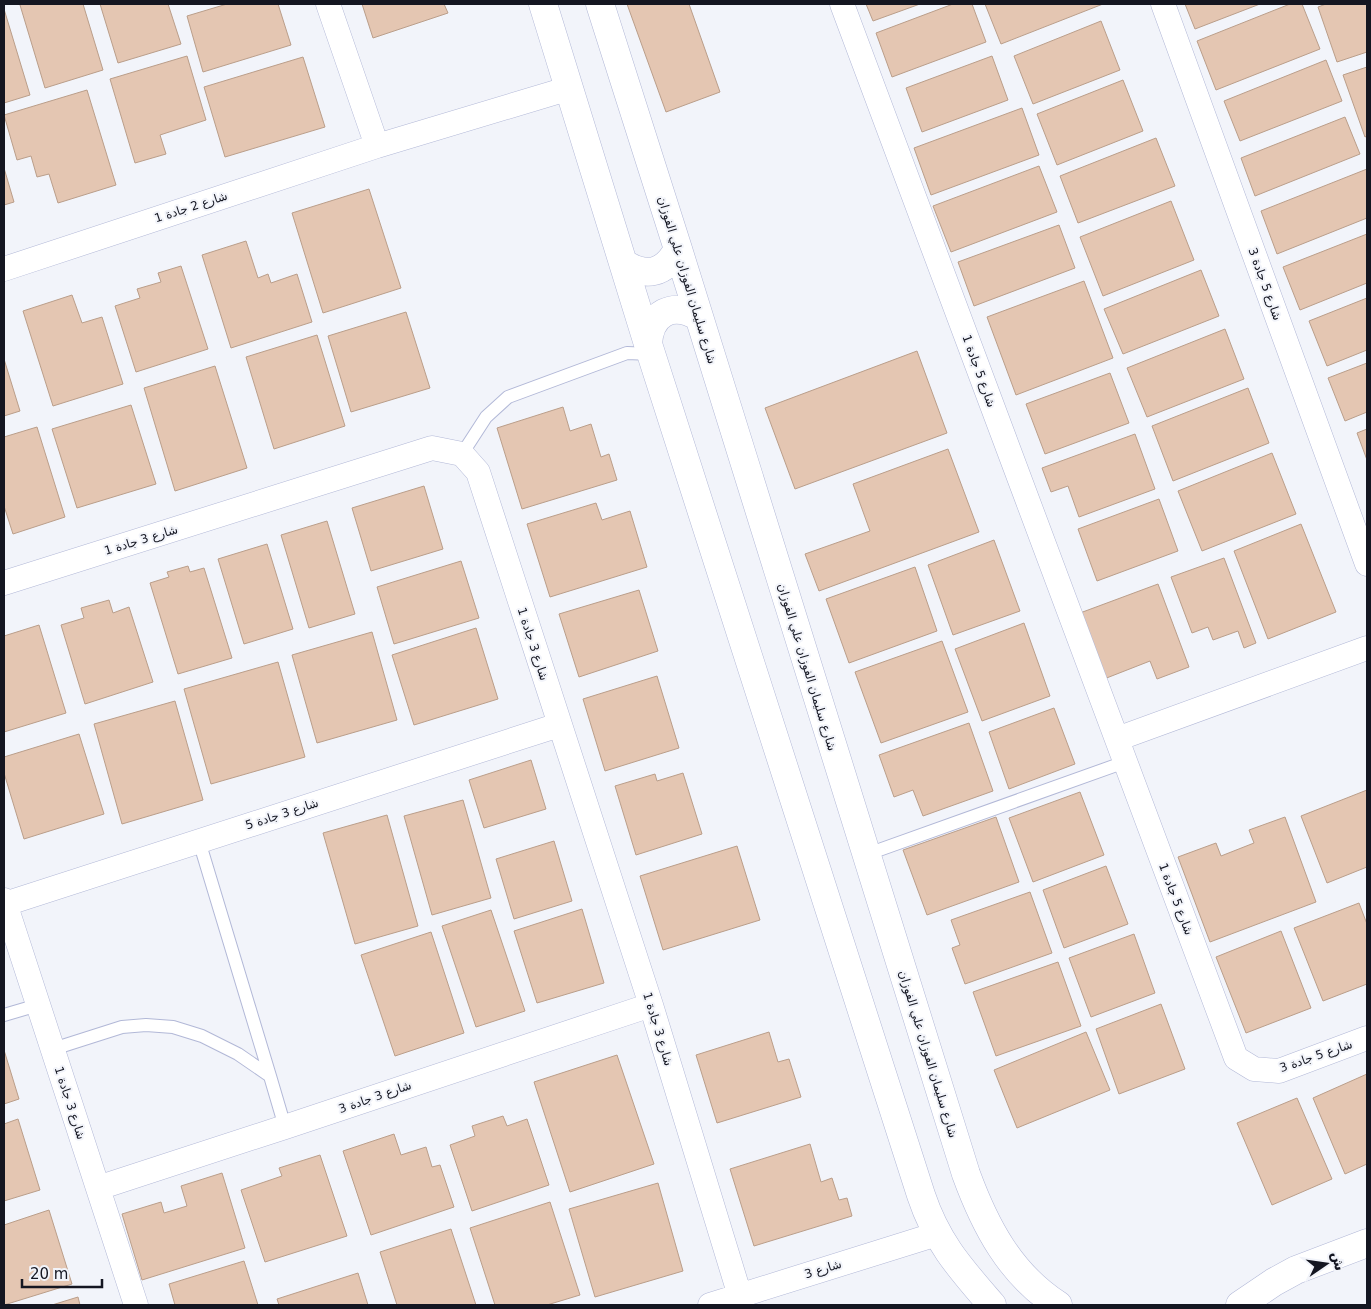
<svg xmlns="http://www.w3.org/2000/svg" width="1371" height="1309" font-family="'DejaVu Sans',Cairo,sans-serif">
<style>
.building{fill:#e4c6b2;stroke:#ba9e8a}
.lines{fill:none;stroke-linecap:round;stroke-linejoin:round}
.service-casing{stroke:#b2b8d7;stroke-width:14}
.minor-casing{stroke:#b2b8d7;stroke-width:25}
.tertiary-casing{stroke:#b2b8d7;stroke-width:29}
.service{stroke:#fff;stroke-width:12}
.minor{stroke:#fff;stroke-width:24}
.tertiary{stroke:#fff;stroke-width:28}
.labels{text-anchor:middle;stroke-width:4;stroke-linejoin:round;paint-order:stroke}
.street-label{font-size:12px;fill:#141621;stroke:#f2f4fa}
</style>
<rect width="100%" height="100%" fill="#f2f4fa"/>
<path class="building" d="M23 4H83L103 70 45 88 20 5Z
M100 4H168L181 44 118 63Z
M227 4H278L291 45 203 72 187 16Z
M362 4H444L448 13 373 38Z
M627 4H689L720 92 666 112Z
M866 4H920L873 21Z
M953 4H972L986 42 892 77 876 33Z
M985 4H1103L1001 44Z
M1185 4H1260L1195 29Z
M1290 4H1302L1320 49 1216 90 1197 41Z
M1326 4H1367V52L1337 62 1318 7Z
M4 9 30 95 4 103Z
M1101 21 1120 70 1033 104 1014 56Z
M187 56 206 120 160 135 166 154 135 163 110 79Z
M992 56 1008 100 922 132 906 88Z
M303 57 325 127 225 157 204 87Z
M1326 60 1342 101 1240 141 1224 101Z
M1367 67V136L1365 137 1343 75Z
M1123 80 1143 131 1057 165 1037 114Z
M87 90 116 185 58 203 49 174 37 177 31 156 17 160 4 115Z
M1022 108 1039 155 931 195 914 148Z
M1345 117 1360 154 1255 196 1241 158Z
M1156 138 1175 186 1078 223 1060 176Z
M1039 166 1057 212 951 252 933 206Z
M4 168 14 202 4 205Z
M1367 169V218L1277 254 1261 211Z
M369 189 401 288 323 313 292 213Z
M1171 201 1194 260 1103 296 1080 237Z
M1059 225 1075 268 974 306 958 262Z
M1367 234V283L1300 310 1283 267Z
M246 241 258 278 268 274 271 283 297 274 312 322 231 348 202 255Z
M181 266 208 349 136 372 115 306 140 298 137 289 161 282 158 273Z
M1201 270 1219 316 1123 354 1104 309Z
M1084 281 1113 358 1016 395 987 317Z
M72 295 82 323 102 317 123 384 53 406 23 311Z
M1367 298V350L1327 366 1309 321Z
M406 312 430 388 351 412 328 336Z
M1225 329 1244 379 1147 417 1127 368Z
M317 335 345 426 274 449 246 357Z
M917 351 947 433 795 489 765 408Z
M4 359 20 411 4 416Z
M1367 363V412L1345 421 1328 378Z
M215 366 247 468 175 491 144 388Z
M1110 373 1129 423 1045 454 1026 404Z
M1248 388 1269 443 1173 481 1152 426Z
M131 405 156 484 77 508 52 429Z
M563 407 570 431 591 424 601 457 609 454 617 480 522 509 497 428Z
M37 427 65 517 13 534 4 506V437Z
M1367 429V460L1357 433Z
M1135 434 1155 489 1079 517 1068 486 1051 492 1042 468Z
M948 449 979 532 819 591 805 554 870 531 853 484Z
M1272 453 1296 514 1202 551 1178 491Z
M424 486 443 549 371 571 352 508Z
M1159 499 1178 551 1097 581 1078 529Z
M596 503 602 520 630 511 647 567 550 597 527 524Z
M327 521 355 614 309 628 281 535Z
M1301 524 1336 612 1268 639 1234 551Z
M994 540 1020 611 953 635 928 565Z
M267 544 293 629 244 644 218 559Z
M1224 558 1256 643 1244 648 1238 631 1213 640 1208 627 1192 633 1171 577Z
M461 561 479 618 394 644 377 587Z
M188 566 190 572 204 568 232 658 178 674 150 583 169 577 167 572Z
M915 567 937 631 849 663 826 599Z
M1158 584 1189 667 1157 679 1150 661 1104 679 1080 613Z
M639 590 658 651 579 677 559 614Z
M109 600 113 613 129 607 153 682 85 704 61 625 84 618 81 608Z
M1024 623 1050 696 982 721 955 649Z
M39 625 66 713 4 732V636Z
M476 628 498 699 414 725 392 655Z
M372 632 397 720 317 743 292 655Z
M942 641 968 712 881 743 855 672Z
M278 662 305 757 211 784 184 689Z
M657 676 679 748 605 771 583 699Z
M175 701 203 800 122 824 94 724Z
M1054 708 1075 764 1009 789 989 732Z
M969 723 993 791 923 816 913 790 894 797 879 755Z
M79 734 104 814 24 839 4 773V757Z
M531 760 546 809 484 828 469 780Z
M683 773 702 834 636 855 615 786 655 774 657 781Z
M1367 790V867L1327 883 1301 816Z
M1080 792 1104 855 1033 882 1009 818Z
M463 800 491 898 432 915 404 816Z
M387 815 418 926 355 944 323 833Z
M996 817 1019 882 927 915 903 850Z
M1285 817 1316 902 1210 942 1178 857 1216 843 1221 856 1254 843 1249 830Z
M554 841 572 901 514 919 496 859Z
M737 846 760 920 663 950 640 876Z
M1106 866 1128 924 1064 948 1043 890Z
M1030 892 1052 953 965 984 952 948 960 945 951 920Z
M1359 903 1367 924V984L1323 1001 1294 928Z
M582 909 604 983 537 1003 514 931Z
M491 910 525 1011 476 1027 442 926Z
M1281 931 1311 1008 1246 1033 1216 957Z
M431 932 464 1033 395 1056 361 955Z
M1134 934 1155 993 1091 1017 1069 958Z
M1058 962 1081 1026 996 1056 973 992Z
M1161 1004 1185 1069 1119 1094 1096 1029Z
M769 1032 778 1062 789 1059 801 1097 717 1123 696 1055Z
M1086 1032 1110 1090 1017 1128 994 1070Z
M4 1050 19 1099 4 1104Z
M617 1055 654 1164 570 1192 534 1082Z
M1367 1074V1164L1345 1174 1313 1098Z
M1297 1098 1332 1179 1272 1205 1237 1123Z
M503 1116 507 1126 527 1119 549 1185 472 1211 450 1145 475 1136 472 1126Z
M18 1119 40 1190 4 1201V1124Z
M394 1134 401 1155 426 1147 432 1167 440 1165 454 1207 371 1235 343 1151Z
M810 1144 821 1182 832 1178 839 1200 847 1198 852 1216 754 1246 730 1169Z
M320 1155 347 1236 265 1262 241 1190 282 1176 279 1168Z
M222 1173 245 1248 142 1280 122 1214 161 1202 164 1213 187 1206 181 1186Z
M658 1183 683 1271 595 1297 569 1209Z
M550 1202 580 1295 547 1305H495L470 1228Z
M49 1210 72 1284 4 1305V1225Z
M451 1229 476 1305H397L380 1252Z
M244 1261 258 1305H175L169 1284Z
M358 1273 368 1305H279L277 1299Z
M78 1297 80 1305H52Z"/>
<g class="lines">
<g class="service-casing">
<path id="service" d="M462 454 486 417 508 397 627 353 651 354
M199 841 270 1076
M865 855 1125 762
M4 1015 38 1005
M53 1049 122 1027 146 1025 173 1027 202 1036 238 1054 270 1076 285 1127"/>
</g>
<g class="minor-casing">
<path id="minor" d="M328 4 377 146
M842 4 1236 1058 1254 1069 1279 1071 1367 1038
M1163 4 1367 564
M4 269 377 146 570 88
M4 583 432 448 462 454 478 472 651 1005 740 1296
M1117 739 1367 648
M4 900 136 1305
M5 904 559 725
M98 1188 285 1127 651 1005
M710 1305 937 1234"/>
</g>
<g class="tertiary-casing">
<path id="tertiary" d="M543 4 648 344 921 1195C937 1243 960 1268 992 1305
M600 4 678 249 966 1174C985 1226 1010 1274 1058 1305
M623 263C646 278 665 274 678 249
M648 344C650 313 672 301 699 317
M1240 1305 1274 1282 1296 1270 1367 1243"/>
</g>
<use href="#service" class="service"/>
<use href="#minor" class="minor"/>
<use href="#tertiary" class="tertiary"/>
</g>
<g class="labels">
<g class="street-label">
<text transform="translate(191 207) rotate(-18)" y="4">شارع 2 جادة 1</text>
<text transform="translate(687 280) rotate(73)" y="4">شارع سليمان الفوزان علي الفوزان</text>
<text transform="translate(1265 284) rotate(70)" y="4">شارع 5 جادة 3</text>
<text transform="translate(979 371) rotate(70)" y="4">شارع 5 جادة 1</text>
<text transform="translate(141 540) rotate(-17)" y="4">شارع 3 جادة 1</text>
<text transform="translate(533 644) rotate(72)" y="4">شارع 3 جادة 1</text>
<text transform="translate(807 667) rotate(73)" y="4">شارع سليمان الفوزان علي الفوزان</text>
<text transform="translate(282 814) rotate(-18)" y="4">شارع 3 جادة 5</text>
<text transform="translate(1176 899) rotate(69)" y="4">شارع 5 جادة 1</text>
<text transform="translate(658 1029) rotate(73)" y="4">شارع 3 جادة 1</text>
<text transform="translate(928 1054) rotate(73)" y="4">شارع سليمان الفوزان علي الفوزان</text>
<text transform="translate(1316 1056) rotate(-19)" y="4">شارع 5 جادة 3</text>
<text transform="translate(375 1097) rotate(-19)" y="4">شارع 3 جادة 3</text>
<text transform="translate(70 1103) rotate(72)" y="4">شارع 3 جادة 1</text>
<text transform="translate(823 1269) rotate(-17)" y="4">شارع 3</text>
</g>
</g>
<rect width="1371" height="1309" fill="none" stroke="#141621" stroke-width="10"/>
<g transform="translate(1326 1264) rotate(77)" stroke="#f2f4fa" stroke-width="4" paint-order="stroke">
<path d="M0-4L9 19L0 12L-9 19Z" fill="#141621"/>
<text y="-8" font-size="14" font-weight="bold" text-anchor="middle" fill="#141621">ش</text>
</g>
<path d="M22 1279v8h80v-8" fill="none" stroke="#141621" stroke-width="2.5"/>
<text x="30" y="1279" font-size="15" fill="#141621" stroke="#f2f4fa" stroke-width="4" paint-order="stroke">20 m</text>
</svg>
